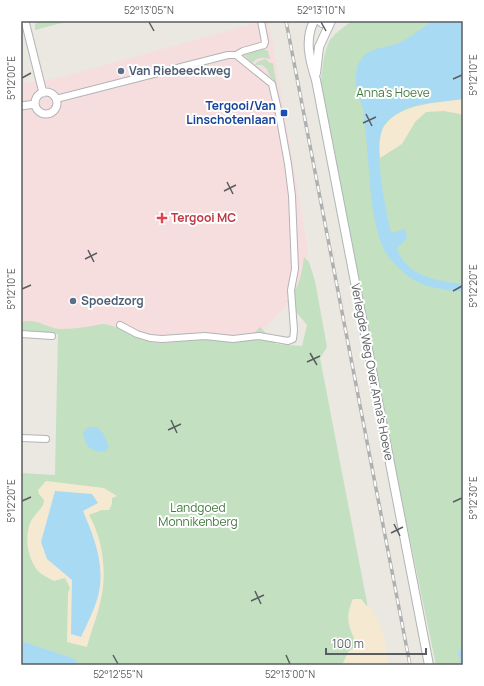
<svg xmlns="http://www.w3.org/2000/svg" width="484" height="686" font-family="Manrope,sans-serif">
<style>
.medical{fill:#f7dede}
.green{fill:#c3e0c0}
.sand{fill:#f5e9d2}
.water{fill:#a8daf4}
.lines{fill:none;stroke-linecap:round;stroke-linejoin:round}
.minor-casing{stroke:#b2b4b7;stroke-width:8}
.tertiary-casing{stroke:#b2b4b7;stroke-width:9}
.secondary-casing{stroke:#b1b4b7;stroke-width:10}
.minor{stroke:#fff;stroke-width:6}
.tertiary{stroke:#fff;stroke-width:7}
.secondary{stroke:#fff;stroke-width:8}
.rail-casing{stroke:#afb0b0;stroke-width:3.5}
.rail{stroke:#fff;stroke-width:2;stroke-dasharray:6;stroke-linecap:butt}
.ticks{fill:none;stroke:#5a5d60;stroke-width:1.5}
.service-dot{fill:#5c6f8a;stroke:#fff;stroke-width:1.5}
.transit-dot{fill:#1a4fb4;stroke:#fff;stroke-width:1.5}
.health-dot{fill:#e0444e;stroke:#fff;stroke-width:1.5}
.labels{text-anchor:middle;stroke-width:4;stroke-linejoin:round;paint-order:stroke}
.service-label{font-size:12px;font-weight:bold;fill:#4e5e75;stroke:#fff;text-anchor:start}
.park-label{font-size:12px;fill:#407c3d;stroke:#fff}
.transit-label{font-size:12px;font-weight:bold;fill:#164399;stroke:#fff;text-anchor:end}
.health-label{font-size:12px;font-weight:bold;fill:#be3a42;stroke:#fff;text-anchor:start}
.street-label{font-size:12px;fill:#5a5d60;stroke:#fff}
.neatline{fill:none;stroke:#5a5d60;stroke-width:1.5}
.ticks-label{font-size:10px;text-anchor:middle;fill:#5a5d60}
</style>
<rect width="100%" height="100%" fill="#ebe8e1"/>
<path class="medical" d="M263 21H265L267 23 272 40 297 185 308 252 307 269 295 297 252 341 201 352 21 327V83L54 79Z"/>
<path class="green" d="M38 21H69L35 30V24Z
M352 21H463V665H436L386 424 321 86C321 75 324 50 330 40 335 33 345 26 352 21Z
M263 49 268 51 270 59C263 57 258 57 252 63L244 55Z
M265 59 270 63H273L277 87 273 79 269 75 267 69 262 65H255L257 62Z
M304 257 309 262 315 281 327 347 320 358 379 665H21V473L55 475 58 334 21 330V322C37 318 44 327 59 329 70 329 81 328 92 326 96 325 100 324 104 324 120 326 132 337 146 341 167 346 187 339 207 339 219 339 231 343 243 340 250 338 255 332 260 327L276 344 302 346 307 325 287 301C299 288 302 274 304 257Z"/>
<path class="sand" d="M463 99V116L460 114 444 111 426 112 415 122 402 144 380 158C380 153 379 148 379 143 382 104 434 103 463 99Z
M46 481 104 488 117 496 112 498V504L109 510H102L89 515C103 539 107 573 101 599 98 615 91 631 87 647L67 642 68 593 70 588 65 578 54 581C49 578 43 576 38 571 27 558 24 536 31 521 35 513 44 508 44 500L39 494 38 490Z
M353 599H361L366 605 371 608 376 619 382 629 389 665H342L348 652 357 645C349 626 344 619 353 599Z"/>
<path class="water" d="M432 21H463V99C445 102 425 102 408 108 401 111 390 117 385 124 371 143 386 210 391 233L405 229 407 238 398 247 397 249C408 277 437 281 463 284V292C435 288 417 288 397 266 395 263 391 261 389 258 369 229 370 170 366 136 365 127 364 118 363 109 361 101 357 94 356 86 355 77 356 66 361 59 367 49 382 48 393 45 407 41 420 29 432 21Z
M88 427H97L103 433 109 447 105 452C90 451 86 448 83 433Z
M55 491 92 494 98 503 83 511C93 535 103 559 100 585 99 601 88 622 81 637L71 634 72 580 47 559 41 542Z
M21 641 75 659 78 665H21Z
M463 644V665H461L458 653Z"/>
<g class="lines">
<g class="minor-casing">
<path id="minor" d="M56 99 228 55H236L243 51 264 45 265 42 261 21
M120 325 137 334 150 338 162 339 205 336 233 339 259 336 288 341 293 339 294 330 291 290 295 269 292 196 288 164 279 114 272 84 236 55
M21 334 52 336
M21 438 46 439"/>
</g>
<g class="tertiary-casing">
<path id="tertiary" d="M25 21 43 93
M35 103a11 11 0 1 1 22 0a11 11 0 1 1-22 0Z
M21 106 35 104"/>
</g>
<g class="secondary-casing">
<path id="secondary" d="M314 21C304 40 310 61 316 80L429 665
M320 21 322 23H330
M316 73 319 47 331 21"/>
</g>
<use href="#minor" class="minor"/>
<use href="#tertiary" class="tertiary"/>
<use href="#secondary" class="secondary"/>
<g class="rail-casing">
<path id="rail" d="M286 21 410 665"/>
</g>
<use href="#rail" class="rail"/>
</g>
<path class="ticks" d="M149 22 154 31M321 22 326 31M22 78 31 73M453 79 462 75M366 114 372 126M363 123 376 117M227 182 233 194M224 191 236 185M88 250 94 262M85 259 97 253M22 289 31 285M453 291 462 286M310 353 317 365M307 362 320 356M171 420 177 433M168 430 181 424M22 501 31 497M453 502 462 498M394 524 400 536M391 533 403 527M255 591 261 604M251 601 264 595M113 655 118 664M286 655 290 664"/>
<g class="service-dot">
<circle cx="121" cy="71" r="4"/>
<circle cx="73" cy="301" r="4"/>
</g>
<rect class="transit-dot" x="280" y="109" width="8" height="8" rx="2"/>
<path class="health-dot" d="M160 212h4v4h4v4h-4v4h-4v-4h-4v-4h4z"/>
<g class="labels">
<g class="service-label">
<text x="129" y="75">Van Riebeeckweg</text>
<text x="81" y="305">Spoedzorg</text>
</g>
<g class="park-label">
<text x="393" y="97">Anna's Hoeve</text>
<text x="198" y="512">Landgoed<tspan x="198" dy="14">Monnikenberg</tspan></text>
</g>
<g class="transit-label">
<text x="276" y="110">Tergooi/Van<tspan x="276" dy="14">Linschotenlaan</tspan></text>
</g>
<g class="health-label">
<text x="171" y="222">Tergooi MC</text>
</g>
<g class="street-label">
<text transform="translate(372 372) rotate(79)" y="4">Verlegde Weg Over Anna's Hoeve</text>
</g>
</g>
<rect width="484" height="686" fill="none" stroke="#ffffff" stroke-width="44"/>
<path d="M326 648v6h100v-6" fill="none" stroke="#5a5d60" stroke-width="2"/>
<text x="332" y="648" font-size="12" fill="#5a5d60" stroke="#ffffff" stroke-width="3" paint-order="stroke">100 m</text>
<rect x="22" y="22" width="440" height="642" class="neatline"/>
<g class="ticks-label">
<text x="149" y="14">52°13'05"N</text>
<text x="321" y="14">52°13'10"N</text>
<text transform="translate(473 75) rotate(-90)" y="4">5°12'10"E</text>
<text transform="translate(11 78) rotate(-90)" y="4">5°12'00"E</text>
<text transform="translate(473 286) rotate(-90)" y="4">5°12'20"E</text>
<text transform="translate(11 289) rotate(-90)" y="4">5°12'10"E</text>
<text transform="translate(473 498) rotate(-90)" y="4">5°12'30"E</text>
<text transform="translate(11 501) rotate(-90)" y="4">5°12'20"E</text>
<text x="118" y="678">52°12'55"N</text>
<text x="290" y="678">52°13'00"N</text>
</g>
</svg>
